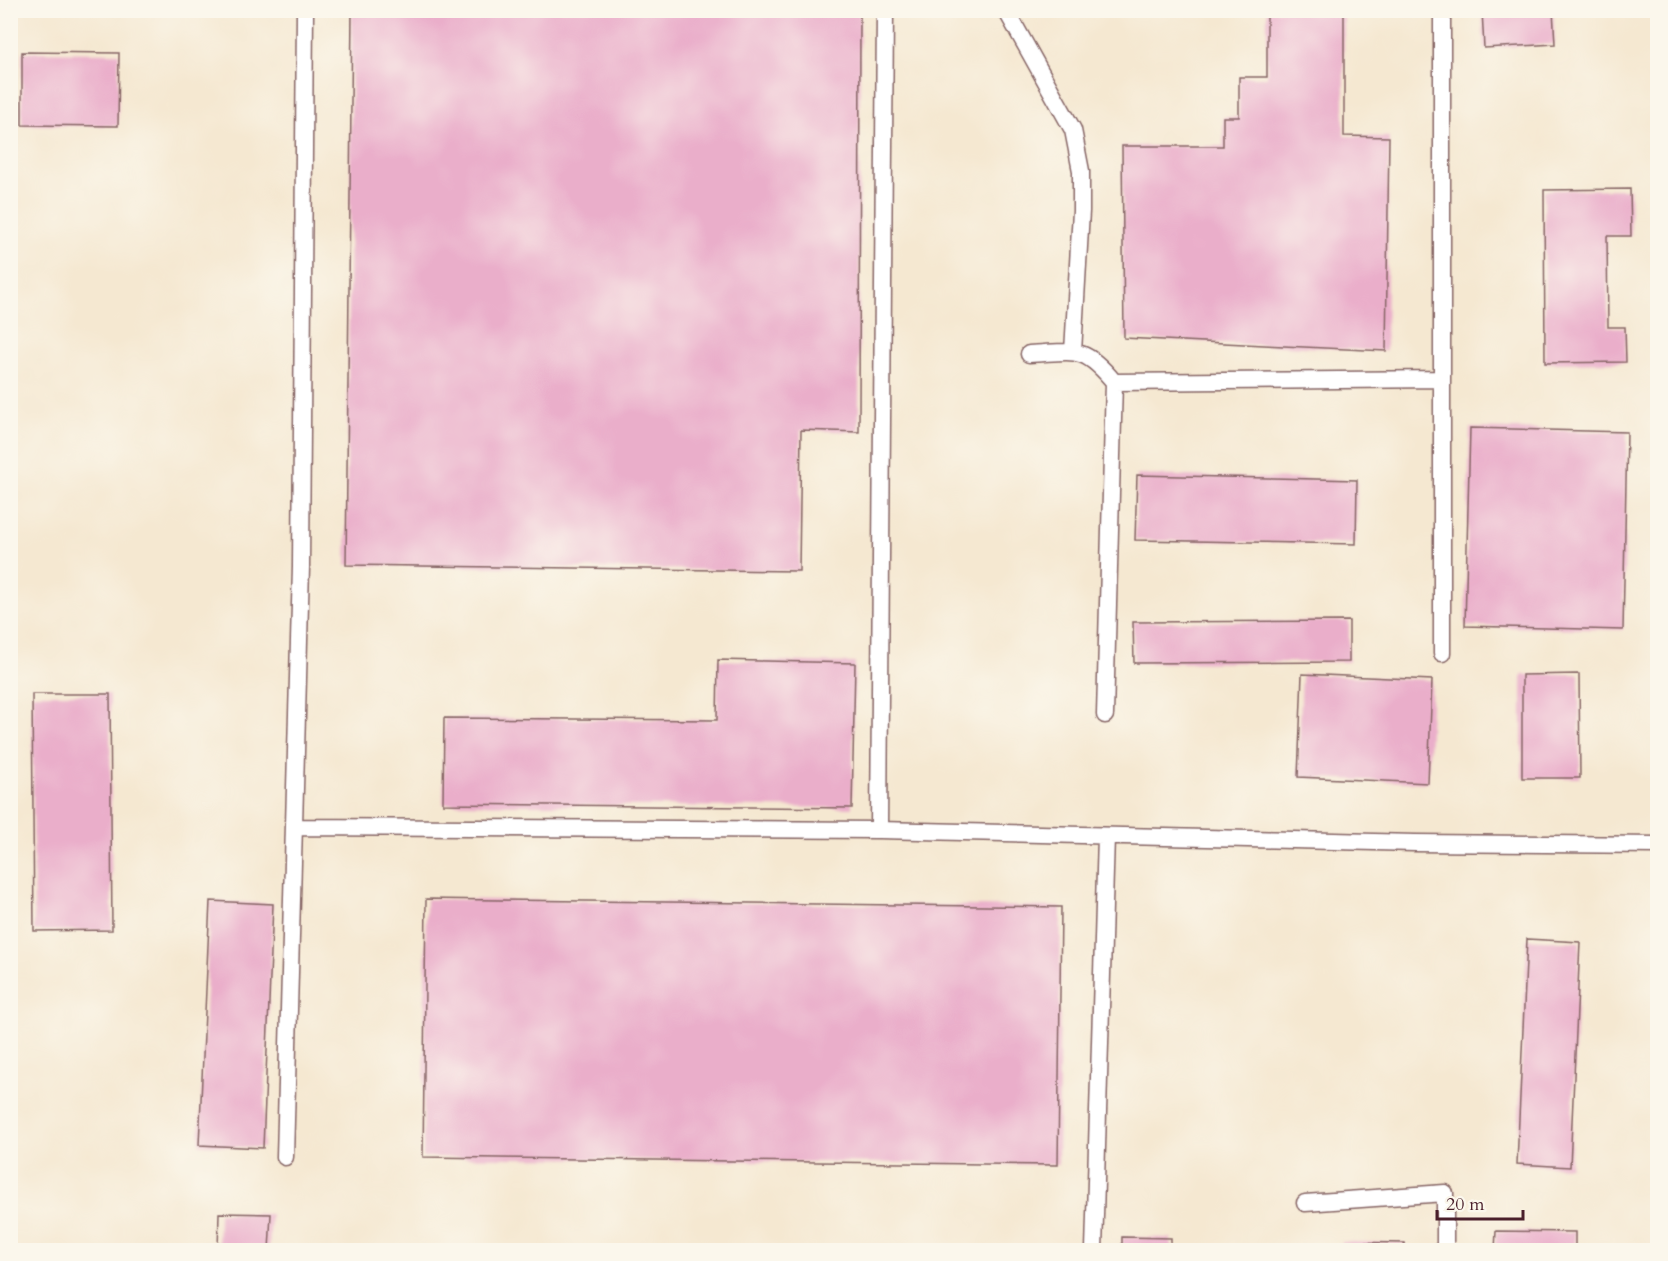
<svg xmlns="http://www.w3.org/2000/svg" width="1668" height="1261" font-family="Cardo,serif">
<style>
.building{fill:#eaaeca}
.lines{fill:none;stroke-linecap:round;stroke-linejoin:round}
.service-casing{stroke:#866565;stroke-width:19}
.service{stroke:#fff;stroke-width:16}
</style>
<rect width="100%" height="100%" fill="#fbf7ec"/>
<filter id="ink" filterUnits="userSpaceOnUse"><feTurbulence type="fractalNoise" baseFrequency=".0167" numOctaves="2"/><feDisplacementMap in="SourceGraphic" scale="12" xChannelSelector="R" yChannelSelector="G"/><feConvolveMatrix kernelMatrix="1 2 1 2 8 2 1 2 1" color-interpolation-filters="sRGB"/></filter>
<filter id="wash" filterUnits="userSpaceOnUse"><feTurbulence type="fractalNoise" baseFrequency=".008" numOctaves="4" result="noise"/><feDisplacementMap in="SourceGraphic" scale="24" xChannelSelector="R" yChannelSelector="G"/><feGaussianBlur stdDeviation="1.35" result="paint"/><feColorMatrix in="noise" values="0 0 0 0 0 0 0 0 0 0 0 0 0 0 0 0 0 1.4 0 .05"/><feComposite in="paint" operator="in"/></filter>
<g filter="url(#wash)">
<rect width="100%" height="100%" fill="#f5e8d1"/>
<g id="blocks">
<path class="building" d="M352 10H860L859 432 801 430 799 571 346 565Z
M1267 10H1344V136L1389 137 1386 351 1124 338 1122 146H1223V117H1239V77H1267Z
M1482 10H1553L1555 44 1484 48Z
M22 52 119 53 118 126 22 125Z
M1630 189 1631 236H1607L1608 327H1625L1626 362 1545 363 1544 190Z
M1470 428 1627 432 1623 630 1465 626Z
M1137 475 1357 480 1356 544 1135 540Z
M1349 621V662L1134 663 1133 622Z
M718 660 855 663 852 808 443 804 444 718 717 720Z
M1302 674 1432 680 1428 783 1298 777Z
M1579 674 1580 778H1522V675Z
M32 694H110L112 930 34 931Z
M426 899 1061 907 1058 1165 423 1157Z
M210 901 273 904 263 1148 199 1145Z
M1527 939 1580 942 1570 1167 1517 1164Z
M219 1213 271 1214 269 1250H218Z
M1496 1231 1575 1232V1250H1495Z
M1122 1237 1171 1238V1250H1122Z
M1342 1242 1405 1243V1250H1342Z"/>
</g>
</g>
<g filter="url(#ink)">
<use href="#blocks" fill-opacity="0" stroke="#866565" stroke-width="1.5"/>
<g class="lines">
<g class="service-casing">
<path id="service" d="M1006 10 1073 130 1081 171V211L1073 352
M1442 10V653
M1029 354C1074 352 1083 344 1114 382
M1105 715 1114 382 1441 379
M294 827 879 830 1415 843 1658 845
M879 830 885 10
M285 1157 301 567 305 10
M1305 1203 1445 1193V1250
M1094 1250 1106 836"/>
</g>
<use href="#service" class="service"/>
</g>
</g>
<rect width="1668" height="1261" fill="none" stroke="#fbf7ec" stroke-width="36"/>
<path d="M1437 1210v9h86v-9" fill="none" stroke="#4a1f2b" stroke-width="3"/>
<text x="1446" y="1210" font-size="18" fill="#4a1f2b" stroke="#fbf7ec" stroke-width="4.5" paint-order="stroke">20 m</text>
</svg>
